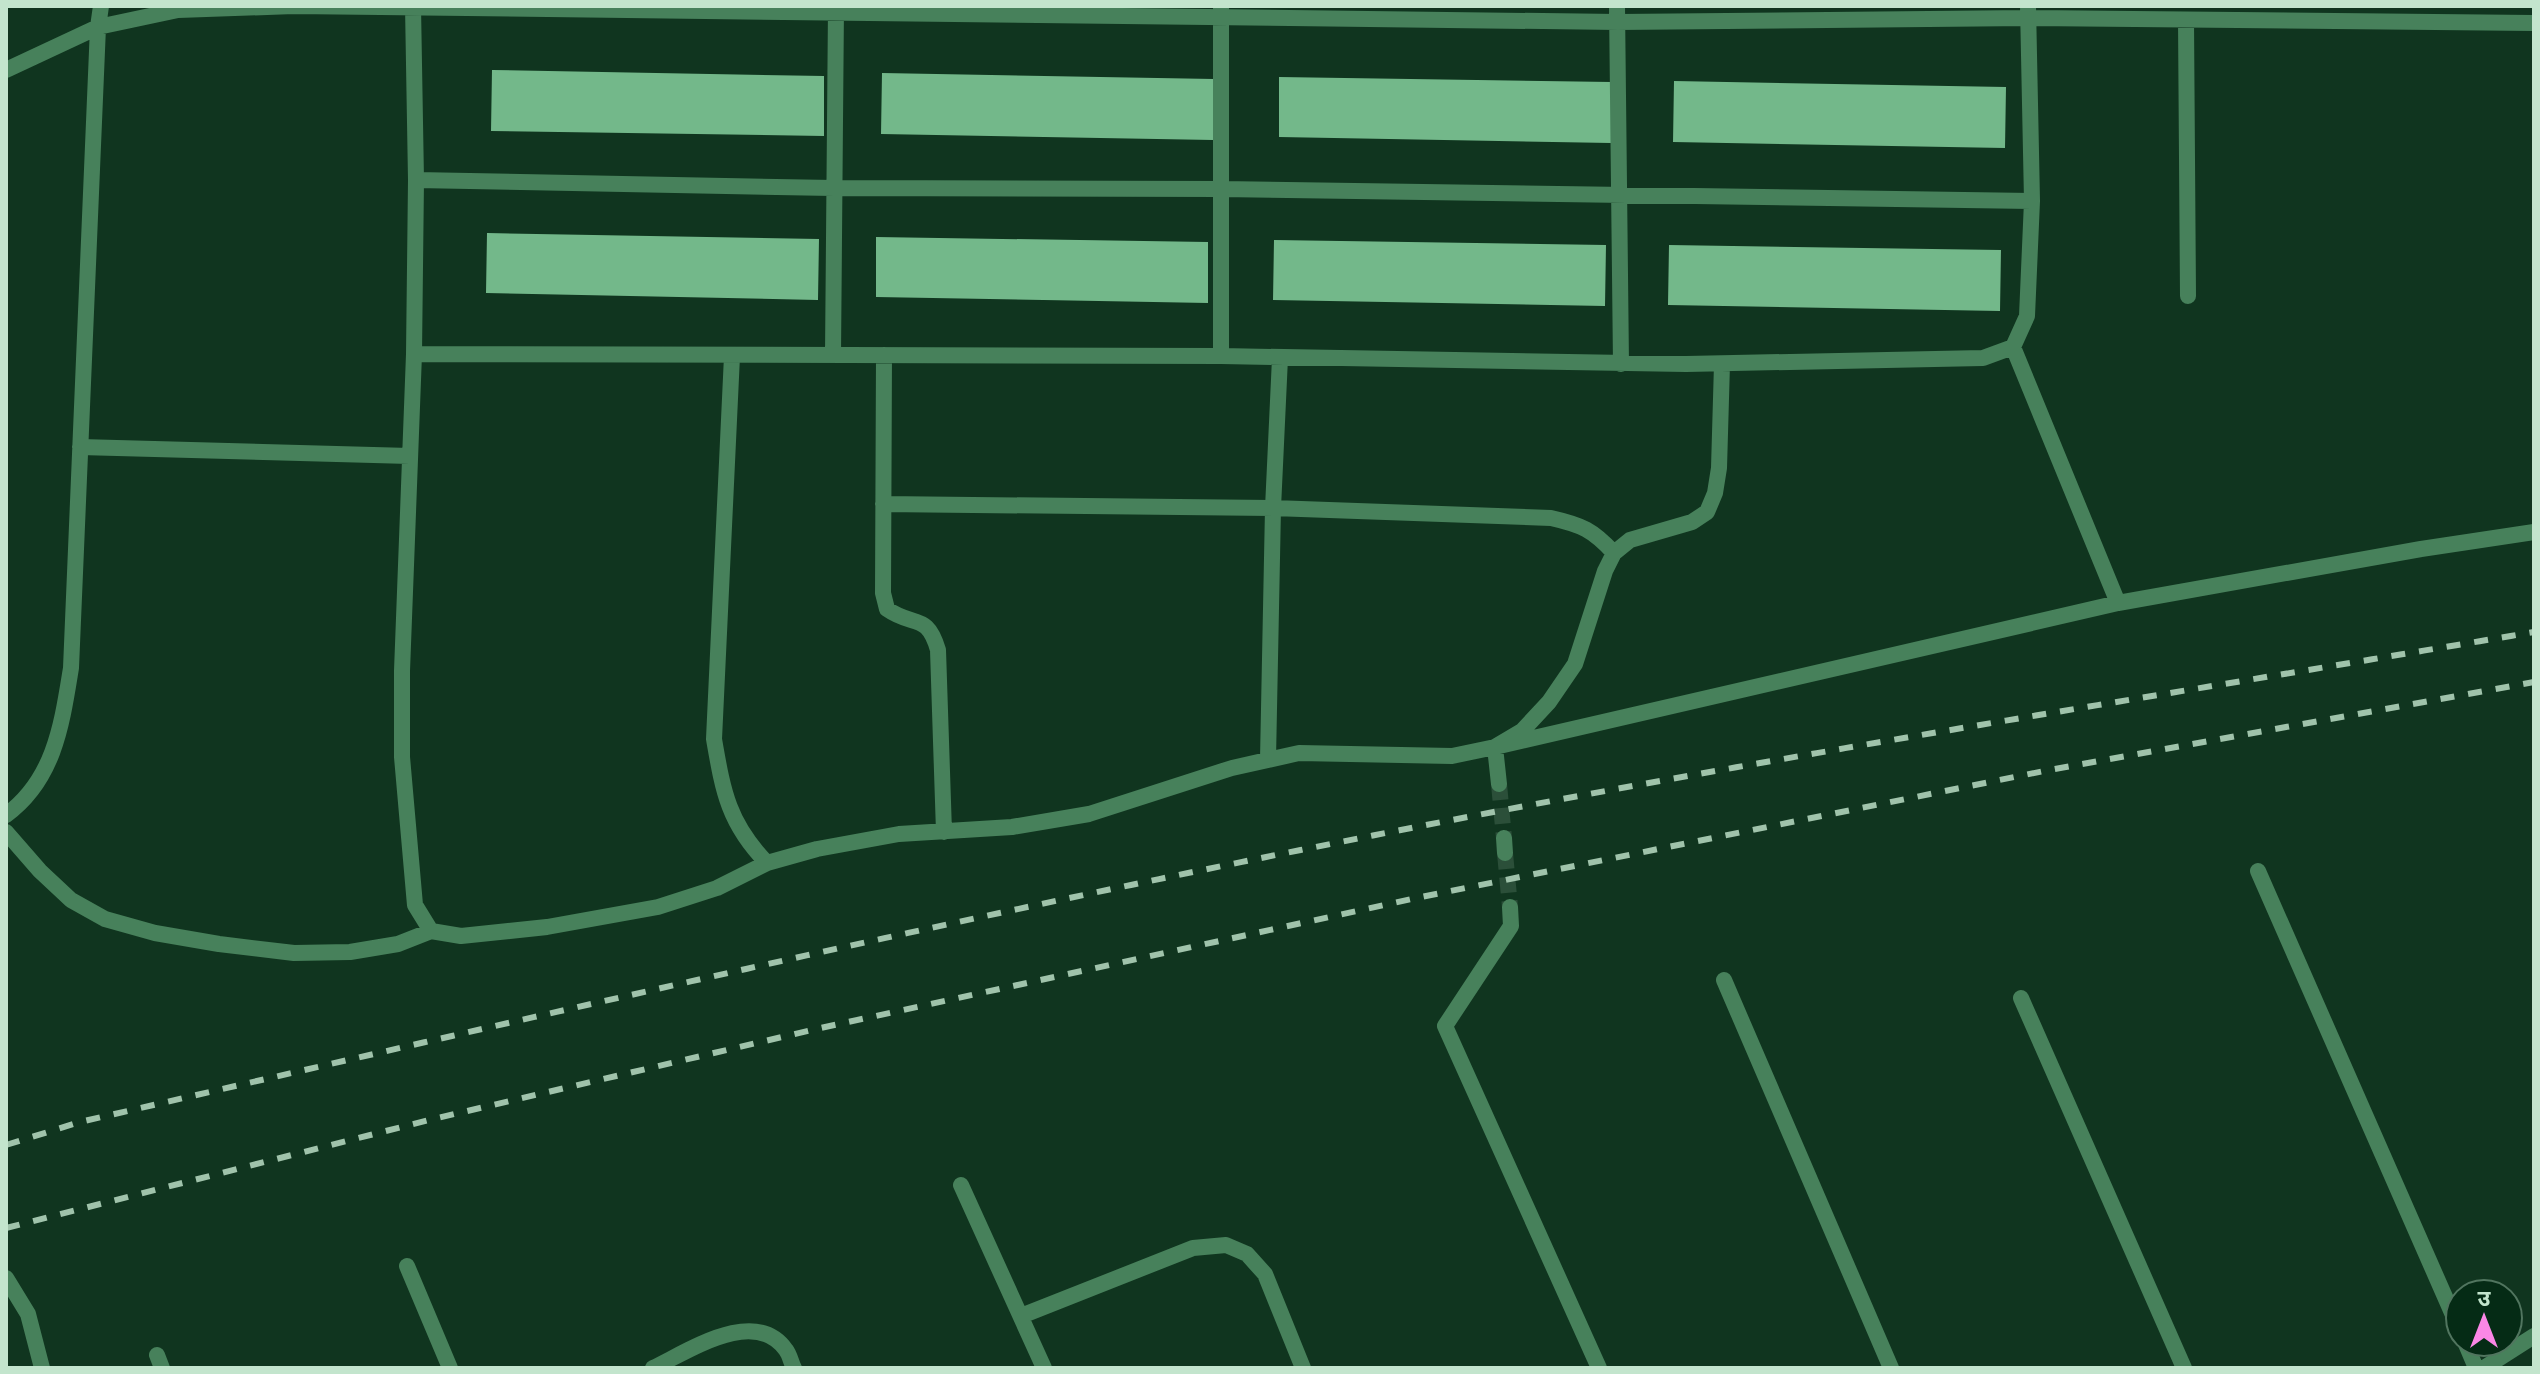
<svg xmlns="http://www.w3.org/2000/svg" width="2540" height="1374" font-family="Literata,'Noto Sans Devanagari',serif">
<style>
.building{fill:#73b88a}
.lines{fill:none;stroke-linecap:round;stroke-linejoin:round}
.minor-tunnel{stroke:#2b4f39;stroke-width:16;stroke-dasharray:16 8;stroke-linecap:butt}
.minor{stroke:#47815b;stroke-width:16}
.tertiary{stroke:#47815b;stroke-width:16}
.rail{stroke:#a0c3ab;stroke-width:6;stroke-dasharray:14 14;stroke-linecap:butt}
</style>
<rect width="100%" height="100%" fill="#10351f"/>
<path class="building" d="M492 70 824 76V136L491 131Z
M882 73 1214 79 1213 140 881 134Z
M1279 77 1612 82 1611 143 1279 137Z
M1674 81 2006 87 2005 148 1673 142Z
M487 233 819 239 818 300 486 293Z
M876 237 1208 242V303L876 297Z
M1274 240 1606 245 1605 306 1273 300Z
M1669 245 2001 250 2000 311 1668 305Z"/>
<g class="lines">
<path class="minor-tunnel" d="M1499 784 1504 838
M1505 853 1510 907"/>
<path class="minor" d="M413 6 416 180 414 354 402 671V757L415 905 431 931 461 936 547 927 658 907 717 888 767 863 817 849 899 834 1012 827 1089 814 1232 768 1299 753 1452 756 1495 747 1522 731 1549 702 1575 664 1605 571 1614 553 1630 540 1692 522 1707 512 1715 493 1719 468 1722 364
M1221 6V356
M1617 6 1621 364
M2186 20 2188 296
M6 70 98 27 178 10 294 6 1618 22 2028 18 2534 23
M416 180 833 188 1221 189 2032 201
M2013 347 2118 603
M414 354 1221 356 1686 364 1983 358 2013 347 2027 316 2032 201 2028 6
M833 355 836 6
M884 355 883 593 887 609C914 628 927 612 938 650L944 832
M732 356 714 739C723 791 728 823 767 863
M80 447 410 456
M883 504 1273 508 1551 518C1582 525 1593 530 1614 553
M1268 759 1273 508 1280 358
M1499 784 1495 747 2118 603 2421 549 2534 532
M6 815C55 779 62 723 71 668L98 27 101 6
M6 832 40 871 71 900 105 919 155 933 219 944 294 953 350 952 398 944 431 931
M1504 838 1505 853
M2258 871 2460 1331
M1510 907 1511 926 1445 1026 1599 1368
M1724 980 1891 1368
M2021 998 2184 1368
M961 1185 1044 1368
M407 1266 450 1368
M1021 1316 1193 1248 1226 1245 1247 1254 1265 1274 1303 1368
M2465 1342 2476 1368
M157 1355 162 1368
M653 1368C689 1351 755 1306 786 1350 790 1355 791 1363 794 1368
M2484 1368 2534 1336"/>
<path class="tertiary" d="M6 1278 28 1314 42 1368"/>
<path class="rail" d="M6 1145 80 1122C521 1020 962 916 1406 829 1781 755 2158 696 2534 632
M6 1228 429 1120 816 1029 1421 897 2049 770 2534 682"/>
</g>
<rect width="2540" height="1374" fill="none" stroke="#c3e5cd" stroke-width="16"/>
<g transform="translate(2484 1318)"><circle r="38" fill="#052b15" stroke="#51755f" stroke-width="2"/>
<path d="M0-6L14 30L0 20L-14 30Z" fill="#fb87e6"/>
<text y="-12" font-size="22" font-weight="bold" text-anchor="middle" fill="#c3e5cd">उ</text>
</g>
</svg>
